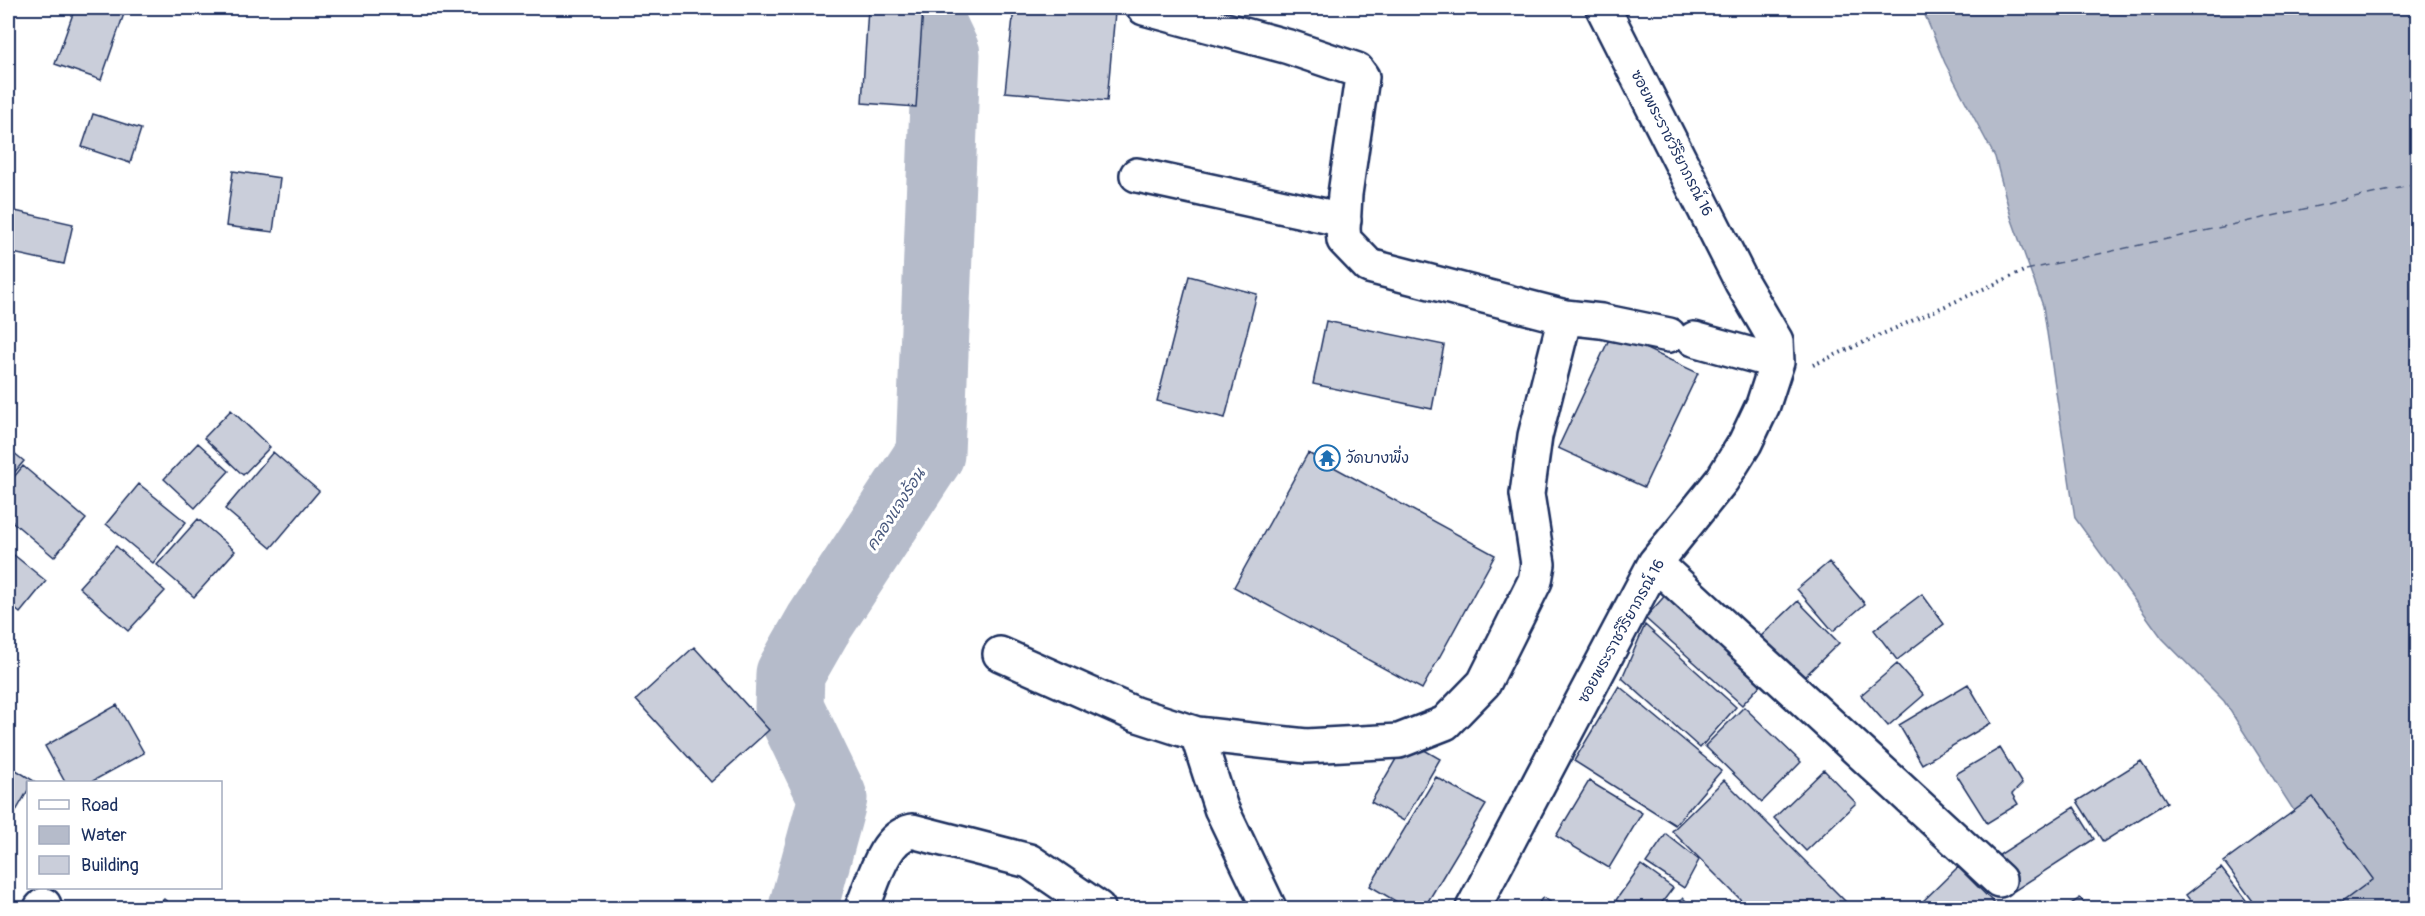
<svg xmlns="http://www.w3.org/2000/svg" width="2425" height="916" font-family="Pangolin,'Playpen Sans Thai',sans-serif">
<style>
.water{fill:#b5bbca;stroke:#77839f;stroke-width:1.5}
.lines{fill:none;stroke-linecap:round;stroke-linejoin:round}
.river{stroke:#b5bbca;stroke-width:69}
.ferry{stroke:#49597e;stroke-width:1.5;stroke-dasharray:8 6;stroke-linecap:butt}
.building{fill:#caceda;stroke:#1b2f5e;stroke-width:1.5}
.minor-casing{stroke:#1b2f5e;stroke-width:38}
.path{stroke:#1b2f5e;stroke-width:4;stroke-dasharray:1.5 4.5;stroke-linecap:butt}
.minor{stroke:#fff;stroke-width:33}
.labels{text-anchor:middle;stroke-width:6;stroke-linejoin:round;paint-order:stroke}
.street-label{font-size:15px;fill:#1b2f5e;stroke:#fff}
.poi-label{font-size:15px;fill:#1b2f5e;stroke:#fff;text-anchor:start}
.water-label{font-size:16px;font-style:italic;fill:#49597e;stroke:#fff}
</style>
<rect width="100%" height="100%" fill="#fff"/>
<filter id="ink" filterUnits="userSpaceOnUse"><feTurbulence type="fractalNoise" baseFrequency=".0167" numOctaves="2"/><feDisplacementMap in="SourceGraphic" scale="12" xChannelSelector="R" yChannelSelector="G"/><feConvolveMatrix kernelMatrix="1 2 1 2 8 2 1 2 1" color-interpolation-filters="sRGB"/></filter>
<g filter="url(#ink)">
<path class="water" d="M1922 8H2417V908H2330L2307 872 2298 817 2224 701 2162 638 2075 518 2043 306 2011 217 1995 157 1945 63Z"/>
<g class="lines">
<path class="river" d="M803 908 833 798 789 707 790 674 818 625 930 454 946 54 924 8"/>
<path class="ferry" d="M2026 270 2418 184"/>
</g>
<path class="building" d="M75 8H126L101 80 55 64Z
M868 8H923L916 107 862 103Z
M1014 8H1069L1115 12 1107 101 1005 92Z
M93 114 141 129 130 163 82 147Z
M233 171 280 178 273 232 226 226Z
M15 211 73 224 64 264 8 252Z
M1189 276 1257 294 1225 418 1157 401Z
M1326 321 1444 345 1432 409 1313 384Z
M1612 333 1698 373 1644 487 1558 448Z
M231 410 270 447 243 475 204 438Z
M198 443 229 471 195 508 164 479Z
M8 448 24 461 8 480Z
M273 452 319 491 271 548 225 509Z
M1308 453 1495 555 1422 689 1234 587Z
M23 466 86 519 54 557 8 518V484Z
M139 484 186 522 153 563 106 524Z
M198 519 235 551 194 597 157 565Z
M116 546 165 591 128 631 79 587Z
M14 555 46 581 20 613 8 603V562Z
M1829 562 1865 604 1833 631 1797 589Z
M1670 590 1767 678 1742 705 1645 618Z
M1922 594 1944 624 1897 660 1874 630Z
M1798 601 1839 643 1801 680 1759 638Z
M1645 625 1736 707 1700 748 1622 678Z
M694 647 769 730 711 782 636 700Z
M1897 664 1924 695 1888 726 1861 695Z
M1968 684 1991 723 1922 764 1899 725Z
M1619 686 1721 771 1675 825 1574 761Z
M117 705 144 753 91 782H65L45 746Z
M1744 707 1801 762 1762 802 1705 746Z
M1407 740 1440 759 1404 821 1371 802Z
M2000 748 2022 784 2012 794 2018 804 1987 823 1956 774Z
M2141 761 2167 802 2103 842 2077 801Z
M8 765 34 781 28 782V790L8 825Z
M1824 770 1856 803 1806 851 1774 818Z
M1436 777 1486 805 1424 908H1407L1370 886Z
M1724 780 1852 908H1749L1672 831Z
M1589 781 1642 813 1609 868 1556 836Z
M2313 797 2373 879 2334 908H2258L2224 862Z
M2074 807 2094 839 2014 891 1993 859Z
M1666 834 1699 860 1684 888 1646 863Z
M1641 865 1673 888 1658 908H1628L1616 900Z
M1958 867 1999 908H1916Z
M2221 868 2252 908H2196L2186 895Z
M1543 897 1559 908H1535Z
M1683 898 1693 908H1673Z
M2080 898 2088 908H2065Z
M164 899 175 908H155Z"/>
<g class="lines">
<g class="minor-casing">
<path id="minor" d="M1144 8 1289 47 1357 70 1362 77 1345 194 1343 229 1344 240 1369 266 1565 317 1601 321 1669 335
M1137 175 1344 220
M1694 339 1777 362
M1655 563 1999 880
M1000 654 1135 714 1197 734 1306 746 1399 741 1445 723 1484 683 1535 581 1538 564 1527 494 1535 436 1565 317
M1197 734 1221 808 1269 908
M41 908 44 905
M862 908C873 884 882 838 912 831L1029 861 1098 908
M1473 908 1655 563 1722 480 1745 443 1763 405 1777 362 1776 341 1742 283 1603 8"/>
</g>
<path class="path" d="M1813 365 2026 270"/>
<use href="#minor" class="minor"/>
</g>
</g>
<defs>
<g id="temple-ring" transform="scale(1.35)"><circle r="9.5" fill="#fff" stroke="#1f6fb2" stroke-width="1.5"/><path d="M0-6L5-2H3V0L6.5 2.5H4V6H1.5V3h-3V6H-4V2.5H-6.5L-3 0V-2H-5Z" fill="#1f6fb2"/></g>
</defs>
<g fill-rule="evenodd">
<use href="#temple-ring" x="1327" y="458"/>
</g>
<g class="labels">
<g class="street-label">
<text transform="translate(1672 143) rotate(63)" y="5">ซอยพระราชวีริยาภรณ์ 16</text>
<text transform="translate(1621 631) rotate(-61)" y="5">ซอยพระราชวีริยาภรณ์ 16</text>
</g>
<g class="poi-label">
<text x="1346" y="463">วัดบางพึ่ง</text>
</g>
<g class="water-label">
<text transform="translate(895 509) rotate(-57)" y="6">คลองแจงร้อน</text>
</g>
</g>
<rect width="2425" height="916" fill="none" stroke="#fff" stroke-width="30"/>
<rect x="15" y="15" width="2395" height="886" fill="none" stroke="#1b2f5e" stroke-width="2" filter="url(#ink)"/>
<rect x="27" y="781" width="195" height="108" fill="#ffffff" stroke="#a4acbf" stroke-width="1.5"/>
<rect x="39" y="800" width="30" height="9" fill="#ffffff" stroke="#a4acbf" stroke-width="1.5"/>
<text x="81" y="811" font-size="18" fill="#1b2f5e">Road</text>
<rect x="39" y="826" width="30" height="18" fill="#b5bbca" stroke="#a4acbf" stroke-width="1.5"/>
<text x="81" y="841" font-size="18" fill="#1b2f5e">Water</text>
<rect x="39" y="856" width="30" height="18" fill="#caceda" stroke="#a4acbf" stroke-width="1.5"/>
<text x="81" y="871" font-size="18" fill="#1b2f5e">Building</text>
</svg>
